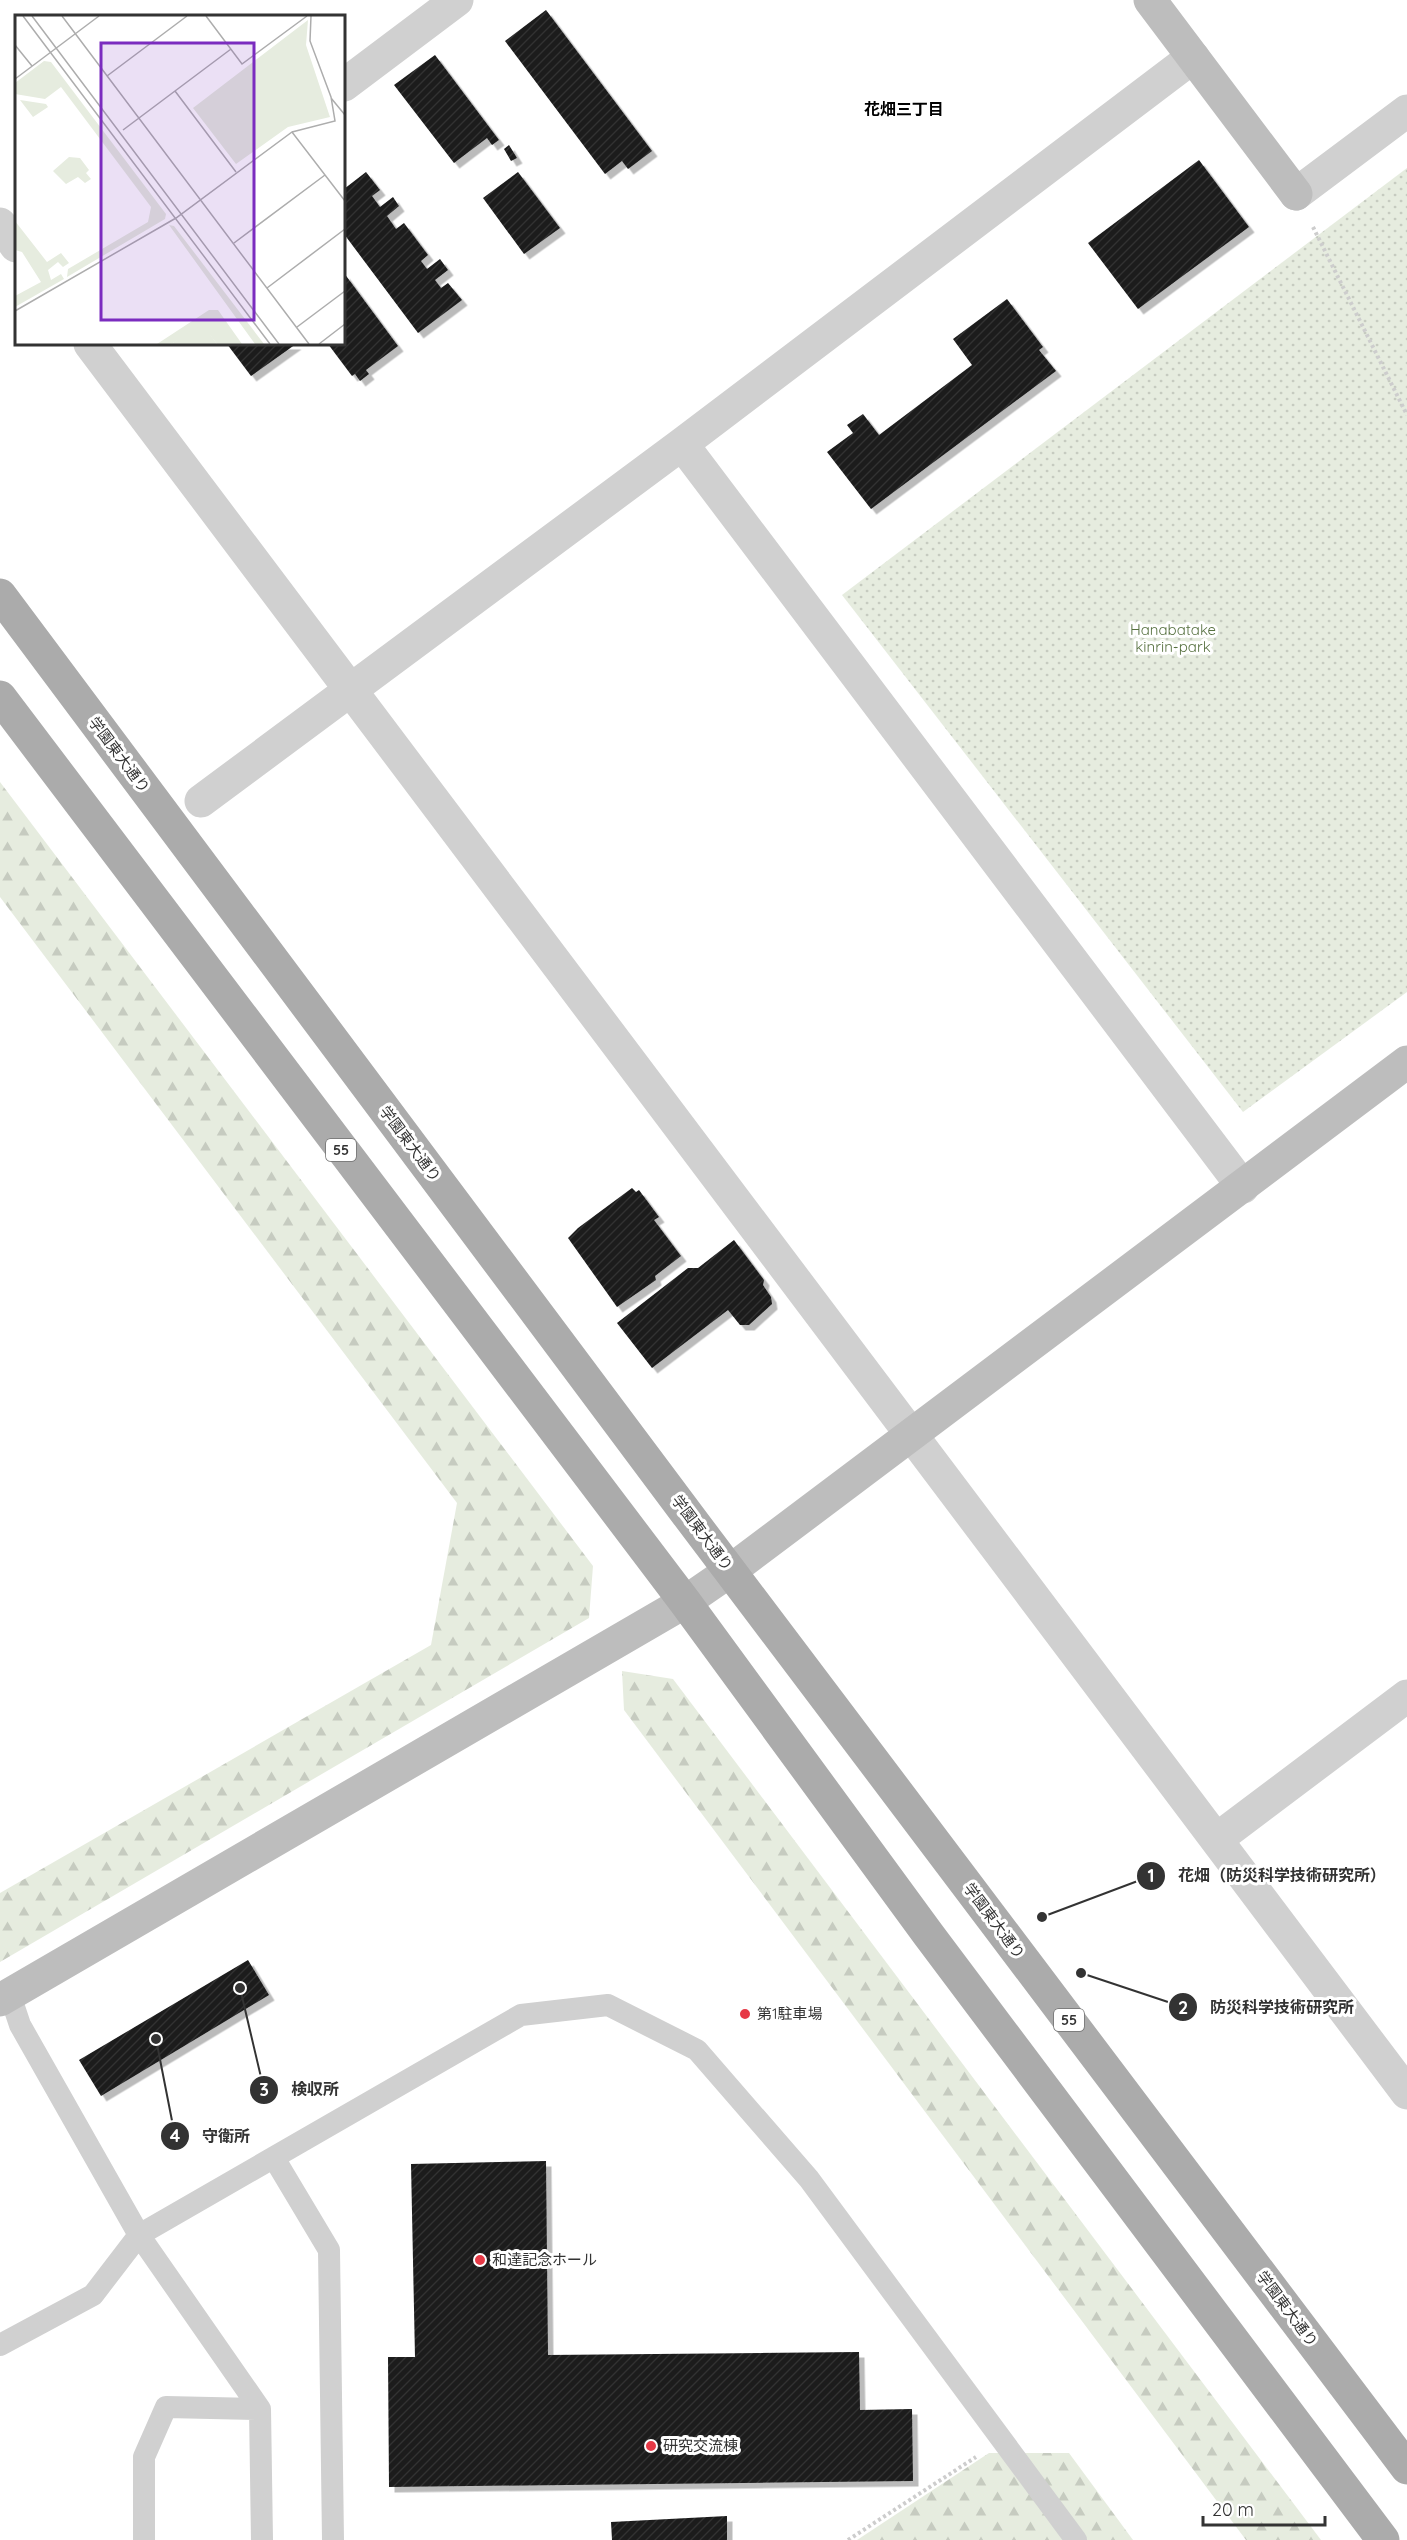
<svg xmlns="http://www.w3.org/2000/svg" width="1407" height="2540" font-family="Quicksand,'Noto Sans JP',sans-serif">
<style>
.forest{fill:url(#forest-firs)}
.park{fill:url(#park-dots)}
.building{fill:url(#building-hatch);filter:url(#shadow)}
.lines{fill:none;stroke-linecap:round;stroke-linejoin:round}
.path{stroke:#cdcdcd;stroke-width:4;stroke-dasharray:3 3;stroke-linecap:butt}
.lane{stroke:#d0d0d0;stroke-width:22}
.street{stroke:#d0d0d0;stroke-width:33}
.secondary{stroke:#bdbdbd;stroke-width:33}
.primary{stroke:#ababab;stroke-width:33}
.poi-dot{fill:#e63946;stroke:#fff;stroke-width:2}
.labels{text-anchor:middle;stroke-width:6;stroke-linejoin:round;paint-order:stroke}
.shield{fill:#fff;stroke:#707070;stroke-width:1.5}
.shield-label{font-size:14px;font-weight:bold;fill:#333}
.park-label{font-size:15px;fill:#56703f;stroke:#fff}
.street-label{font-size:15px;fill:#333;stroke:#fff}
.poi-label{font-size:15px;fill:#333;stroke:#fff;text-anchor:start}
.neighbourhood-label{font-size:16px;font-weight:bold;fill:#000;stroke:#fff}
.inset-road{fill:none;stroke:#adadad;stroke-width:1.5}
.view{fill:#7b2cbf;fill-opacity:0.15;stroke:#7b2cbf;stroke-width:3}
.inset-edge{fill:none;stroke:#333;stroke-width:3}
.leader{fill:none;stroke:#333;stroke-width:2}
.callout-dot{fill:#333;stroke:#fff;stroke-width:2}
.mark-label{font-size:18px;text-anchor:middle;font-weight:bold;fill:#fff}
.callout-label{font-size:16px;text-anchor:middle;font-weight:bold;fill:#333;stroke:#fff;stroke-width:6;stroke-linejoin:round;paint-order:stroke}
</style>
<defs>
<pattern id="forest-firs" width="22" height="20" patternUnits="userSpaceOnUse" patternTransform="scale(1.5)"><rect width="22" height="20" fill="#e6ecdf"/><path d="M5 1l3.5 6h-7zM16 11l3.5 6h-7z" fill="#c6cbc0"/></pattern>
<pattern id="park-dots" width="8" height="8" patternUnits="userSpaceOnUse" patternTransform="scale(1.5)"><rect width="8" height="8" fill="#e6ecdf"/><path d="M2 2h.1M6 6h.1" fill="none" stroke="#c6cbc0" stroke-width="1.8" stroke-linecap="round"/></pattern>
<pattern id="building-hatch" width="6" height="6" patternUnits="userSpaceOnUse" patternTransform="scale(1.5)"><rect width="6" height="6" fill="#1a1a1a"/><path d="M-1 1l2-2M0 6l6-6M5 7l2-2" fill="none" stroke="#333"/></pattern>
<filter id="shadow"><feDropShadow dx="5.5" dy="5.5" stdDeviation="0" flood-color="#0004"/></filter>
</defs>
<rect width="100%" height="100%" fill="#fff"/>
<path class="forest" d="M0 782 593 1566 589 1618 0 1962V1893L431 1645 457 1503 0 897Z
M622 1671 673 1679 1321 2540H1246L624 1710Z
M989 2453H1069L1133 2540H857Z"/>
<path class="park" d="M1407 168V992L1243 1112 842 595Z"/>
<path class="building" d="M546 10 652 151 628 169 622 161 605 174 505 41Z
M435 55 499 140 492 145 487 138 454 163 394 85Z
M509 145 517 158 511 161 504 149Z
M1199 160 1249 227 1138 309 1088 243Z
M366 172 380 190 372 196 380 207 393 197 399 206 387 216 396 229 404 223 428 255 421 261 427 269 440 259 448 270 435 280 441 288 448 283 462 300 418 333 344 234V189Z
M518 172 560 228 524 254 483 198Z
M344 273 398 346 366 370 369 374 360 381 355 374 352 376 328 344H344Z
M1007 299 1043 347 1039 350 1056 371 871 509 827 452 853 433 847 425 863 414 879 435 972 365 953 339Z
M227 344H296L251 376Z
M632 1188 636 1192 639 1190 659 1217 654 1220 681 1256 655 1276 656 1280 617 1307 568 1238 578 1228Z
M734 1240 764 1280 763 1285 771 1297 772 1304 749 1325H740L728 1310 652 1368 617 1323 688 1268H698Z
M248 1960 269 1995 101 2096 79 2060Z
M546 2161 548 2355 859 2352 860 2410 912 2409 913 2481 389 2487 388 2357H415L411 2164Z
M727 2516V2540H612L611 2522Z"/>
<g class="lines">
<path class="path" d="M1313 227 1407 415
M848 2540 976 2457"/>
<path class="lane" d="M10 1995 20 2025 139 2235 260 2409 262 2540
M274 2158 329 2250 333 2540
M0 2345 93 2295 139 2235 521 2015 608 2005 697 2050 809 2179 1076 2540
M144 2540V2457L166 2407 260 2409"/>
<path class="street" d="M344 85 457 0
M1296 194 1407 111
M0 224 16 246
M90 344 1407 2093
M682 444 1243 1187
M201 801 682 444 1193 57
M1217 1839 1407 1696"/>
<path class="secondary" d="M1150 0 1296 194
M0 2000 685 1602 730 1571 1407 1062"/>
<path class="primary" d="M0 595 687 1514 1407 2468
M0 697 685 1602 928 1934 1383 2540"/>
</g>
<g class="poi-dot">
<circle cx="745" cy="2014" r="6"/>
<circle cx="480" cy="2260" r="6"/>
<circle cx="651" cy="2446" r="6"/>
</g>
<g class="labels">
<g class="shield">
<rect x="326" y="1139" width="30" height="22" rx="4.5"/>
<rect x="1054" y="2009" width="30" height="22" rx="4.5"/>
</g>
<g class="shield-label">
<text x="341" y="1155">55</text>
<text x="1069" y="2025">55</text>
</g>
<g class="park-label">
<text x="1173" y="635">Hanabatake<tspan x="1173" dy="17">kinrin-park</tspan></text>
</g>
<g class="street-label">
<text transform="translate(119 755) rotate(53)" y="5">学園東大通り</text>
<text transform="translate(410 1144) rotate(53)" y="5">学園東大通り</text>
<text transform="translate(702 1533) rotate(53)" y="5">学園東大通り</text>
<text transform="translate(994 1921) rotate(53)" y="5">学園東大通り</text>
<text transform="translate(1287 2309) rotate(53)" y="5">学園東大通り</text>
</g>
<g class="poi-label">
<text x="757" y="2019">第1駐車場</text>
<text x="492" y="2265">和達記念ホール</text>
<text x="663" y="2451">研究交流棟</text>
</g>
<g class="neighbourhood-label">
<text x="904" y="115">花畑三丁目</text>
</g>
</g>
<g transform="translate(15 15)">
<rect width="330" height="330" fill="#fff"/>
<path d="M29 46 36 47 151 199 150 204 52 262 53 254 133 207 136 192 46 72 30 84 0 79V68ZM5 85 31 89 33 92 18 102ZM54 142 65 143 74 155 71 158 76 164 70 168 63 162 51 169 38 156ZM0 206 32 247 46 238 54 248 48 252 43 247 33 255 36 265 46 259 49 264 0 292V281L26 267 7 237 0 235ZM154 210 159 211 249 329H240ZM194 295H203L227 329H202L188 311 156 329H142Z" fill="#e6ecdf"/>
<path d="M293 5 291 30 315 102 273 112 221 149 178 93Z" fill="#e6ecdf"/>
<path d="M184 311H189L202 329H156Z" fill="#e6ecdf"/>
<path class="inset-road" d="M8 1 255 329M17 1 264 329M47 1 294 329M191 1 227 49 292 1M0 30 17 51M92 61 172 1M0 64 84 1M160 76 221 157M316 83 330 100M108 115 216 34M277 117 320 106 316 82 295 26 296 1M219 228 310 160M252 273 330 214M0 296 161 203 277 117 330 186M282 312 330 276M304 329 330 309"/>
<path class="view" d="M86 28H239V305H86Z"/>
<rect width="330" height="330" class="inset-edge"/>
</g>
<path class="leader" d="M1042 1917L1151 1876M1081 1973L1183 2007M240 1988L264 2090M156 2039L175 2136"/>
<g class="callout-dot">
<circle cx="1042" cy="1917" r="6"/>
<circle cx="1081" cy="1973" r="6"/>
<circle cx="240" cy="1988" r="6"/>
<circle cx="156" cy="2039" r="6"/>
<circle cx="1151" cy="1876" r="15"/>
<circle cx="1183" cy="2007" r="15"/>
<circle cx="264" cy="2090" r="15"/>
<circle cx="175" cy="2136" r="15"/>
</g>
<g class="mark-label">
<text x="1151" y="1882">1</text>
<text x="1183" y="2014">2</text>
<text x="264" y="2096">3</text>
<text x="175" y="2142">4</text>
</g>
<g class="callout-label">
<text x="1282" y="1881">花畑（防災科学技術研究所）</text>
<text x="1282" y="2013">防災科学技術研究所</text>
<text x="315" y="2095">検収所</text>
<text x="226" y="2142">守衛所</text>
</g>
<path d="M1203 2516v9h122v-9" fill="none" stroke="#333333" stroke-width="3"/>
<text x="1212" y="2516" font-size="18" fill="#333333" stroke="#ffffff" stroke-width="4.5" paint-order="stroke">20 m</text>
</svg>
